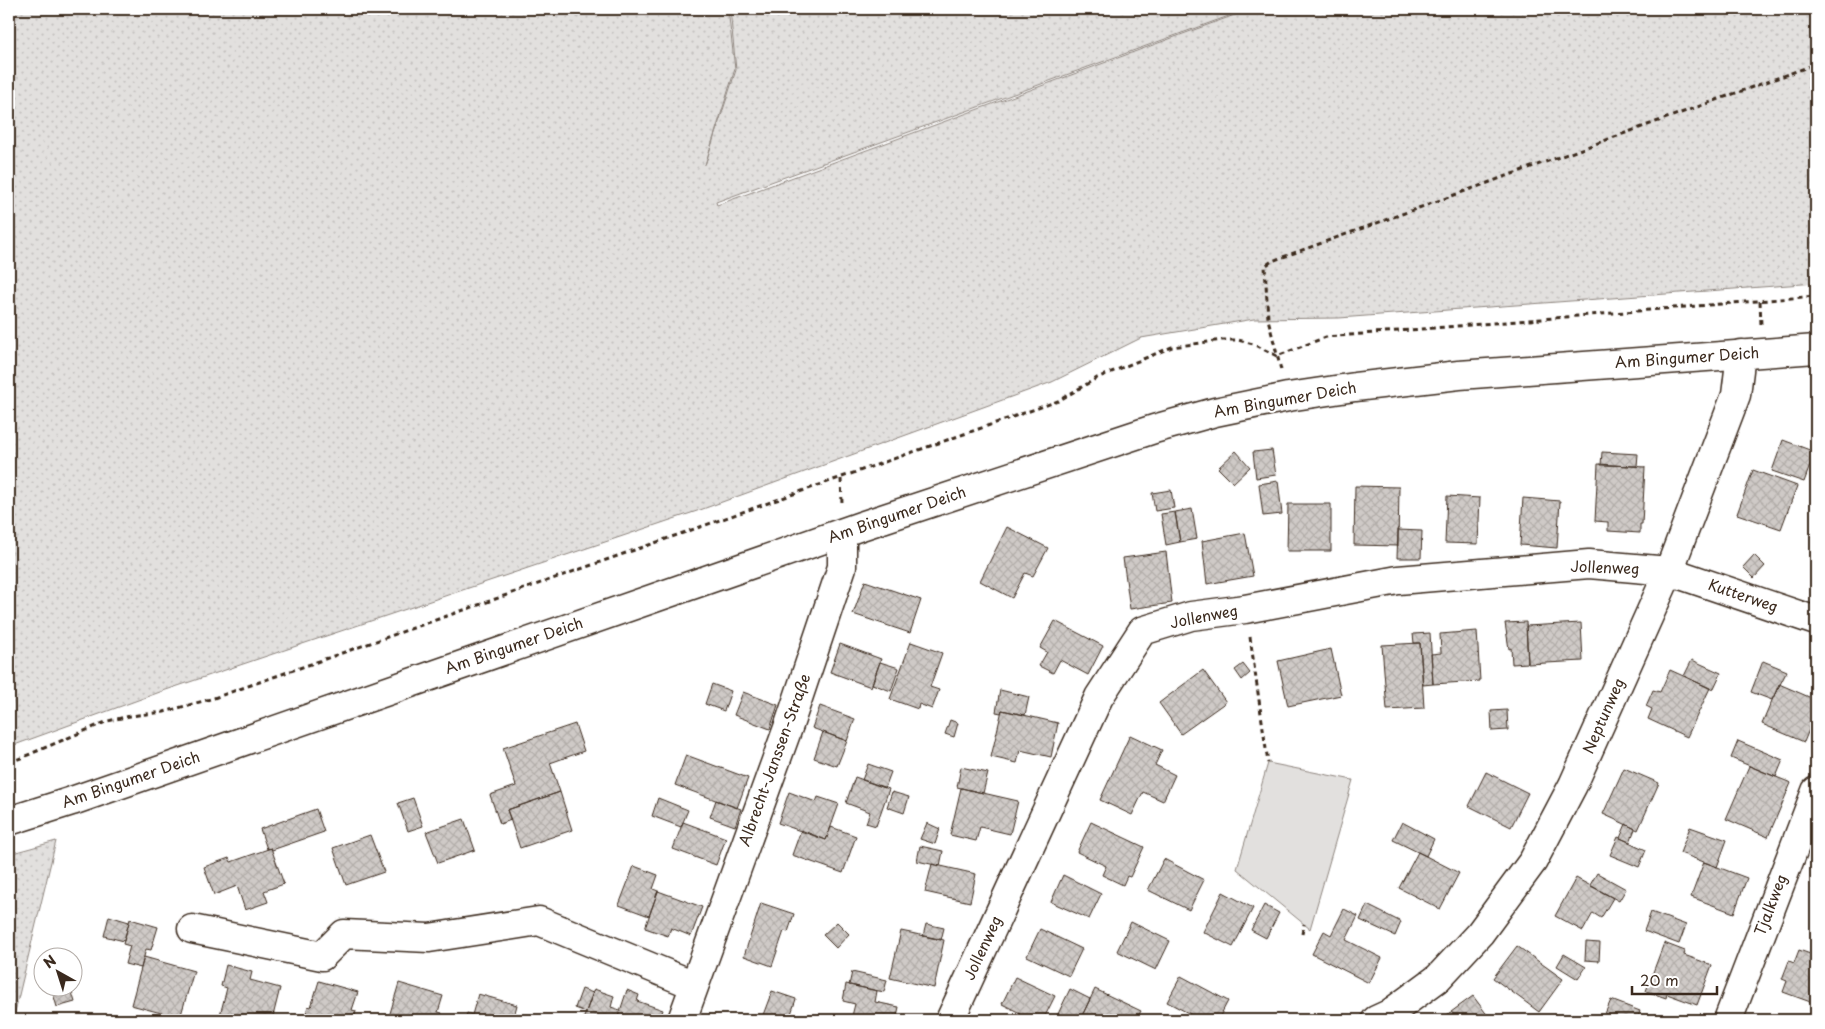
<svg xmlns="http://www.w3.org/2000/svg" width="1825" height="1029" font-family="'Playpen Sans',sans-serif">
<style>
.grass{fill:url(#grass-dots);stroke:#8e857e}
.park{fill:#e2e0de;stroke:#8e857e}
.building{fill:url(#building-cross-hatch);stroke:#3b2a1e}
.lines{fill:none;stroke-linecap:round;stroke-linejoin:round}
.minor-casing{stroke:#3b2a1e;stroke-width:31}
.secondary-casing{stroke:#3b2a1e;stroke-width:31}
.path{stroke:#3b2a1e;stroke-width:3;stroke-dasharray:5 4;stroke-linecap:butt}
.minor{stroke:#fff;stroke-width:28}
.secondary{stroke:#fff;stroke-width:28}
.labels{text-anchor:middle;stroke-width:4;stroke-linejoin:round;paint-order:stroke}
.street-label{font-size:15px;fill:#3b2a1e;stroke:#fff}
</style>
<defs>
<pattern id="grass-dots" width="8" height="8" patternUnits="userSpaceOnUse" patternTransform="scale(1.25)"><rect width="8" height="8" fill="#e2e0de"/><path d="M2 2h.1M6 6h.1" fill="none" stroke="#c3c0be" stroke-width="1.8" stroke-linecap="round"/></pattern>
<pattern id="building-cross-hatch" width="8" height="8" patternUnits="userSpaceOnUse" patternTransform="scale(1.25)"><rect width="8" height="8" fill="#cfcac7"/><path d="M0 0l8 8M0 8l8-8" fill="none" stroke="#b3aeaa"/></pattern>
</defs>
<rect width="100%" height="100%" fill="#fff"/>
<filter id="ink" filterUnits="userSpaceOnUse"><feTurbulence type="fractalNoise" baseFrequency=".02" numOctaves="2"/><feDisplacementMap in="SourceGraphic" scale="10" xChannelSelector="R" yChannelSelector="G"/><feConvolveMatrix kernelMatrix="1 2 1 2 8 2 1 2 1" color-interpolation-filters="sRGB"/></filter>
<g filter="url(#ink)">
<path class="grass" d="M9 9H728L735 69 705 165 736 70 730 9H1248L716 202 717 205 1251 9H1816V283L1339 318 1254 319 1141 338 1052 382 700 510 160 692 9 747Z
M56 841 13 1020H9V854Z"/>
<path class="park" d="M1268 763 1353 780 1310 929 1237 869Z"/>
<path class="building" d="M1783 440 1815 452 1804 482 1772 471Z
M1272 450 1276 475 1256 478 1253 452Z
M1236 451 1250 467 1233 483 1218 468Z
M1602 452 1638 454 1637 466 1601 465Z
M1598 464 1645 467 1642 524H1640V533L1608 531V522L1595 521Z
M1753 470 1797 486 1781 529 1737 514Z
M1278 481 1282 514 1263 516 1259 484Z
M1355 486 1399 487 1398 546 1354 545Z
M1171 490 1174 508 1155 511 1152 493Z
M1447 496 1480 498 1478 544 1445 543Z
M1523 498 1560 501 1557 548 1520 545Z
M1288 504H1331V551H1287Z
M1192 509 1197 539 1180 542 1175 512Z
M1175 512 1180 542 1166 545 1161 514Z
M1007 527 1048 548 1033 576 1025 573 1012 598 980 581Z
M1398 530 1422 531 1421 558H1397Z
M1245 533 1253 576 1207 584 1202 541Z
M1166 552 1172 603 1130 609 1123 558Z
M1754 555 1765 566 1754 578 1743 567Z
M865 581 921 600 910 633 853 614Z
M1055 621 1103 646 1088 675 1060 660 1053 673 1039 666 1047 652 1040 648Z
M1526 622 1528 663 1512 664 1511 648 1509 649 1505 623Z
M1581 623 1583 661 1528 664 1526 626Z
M1477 631 1480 681 1433 684 1431 654 1441 653 1440 634Z
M1430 633 1433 684 1423 685 1420 643H1414L1413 634Z
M911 642 942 653 930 687 939 690 932 709 919 704 918 709 890 699Z
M1420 643 1424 708 1387 710 1382 645Z
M840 644 881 659 871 687 830 672Z
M1331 649 1341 695 1288 706 1278 661Z
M1692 660 1721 673 1713 690 1684 676Z
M1763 661 1787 671 1772 700 1751 692Z
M880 662 899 668 891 691 872 684Z
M1243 664 1250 673 1242 680 1235 670Z
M1203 670 1226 702 1181 734 1159 703Z
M1670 670 1710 688 1687 737 1648 719 1652 709 1646 706 1653 690 1660 692Z
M712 684 731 691 724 711 705 704Z
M1779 684 1816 700V713L1804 742 1762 724Z
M1000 690 1029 697 1025 715 1002 710 1001 713 996 712Z
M743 692 778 705 770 729 734 715Z
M820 706 855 719 847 741 812 728Z
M1002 710 1058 723 1051 757 1020 750 1017 763 991 757Z
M1507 710 1508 730 1492 731 1491 711Z
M950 720 958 723 954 737 945 734Z
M575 724 584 751 550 763 560 792 507 810 511 820 500 824 490 795 516 786 503 748Z
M823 732 847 741 837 766 814 758Z
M1130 735 1162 750 1155 765 1175 775 1163 801 1143 792 1132 815 1100 800Z
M1738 741 1783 760 1776 777 1731 758Z
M686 755 748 778 737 808 675 785Z
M868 764 891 772 885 788 862 780Z
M1749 766 1791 783 1768 837 1726 819Z
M961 767 988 773 983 793 957 787Z
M1624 768 1659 783 1638 830 1603 814Z
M1486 772 1528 793 1511 827 1469 806Z
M855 777 889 789 876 826 866 823 870 812 846 803Z
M961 788 1018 801 1010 834 980 827 976 841 950 835Z
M560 792 572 830 520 848 507 810Z
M789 792 816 802 818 797 839 804 826 840 778 823Z
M892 792 909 797 904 813 887 807Z
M413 798 423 826 408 831 398 803Z
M658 798 688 810 681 827 652 816Z
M716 800 741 809 735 826 710 817Z
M316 809 324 832 272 850 271 848 267 849 260 829Z
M464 819 475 850 438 863 426 832Z
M683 822 726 838 716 865 673 849Z
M1091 822 1144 847 1130 877 1127 876 1123 885 1102 875 1106 866 1077 852Z
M1402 822 1434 839 1426 856 1393 840Z
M927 823 940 829 935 844 920 839Z
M1626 824 1635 829 1630 842 1620 838Z
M831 827 856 836 843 873 792 855 801 830 826 840Z
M1690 827 1727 840 1717 867 1680 853Z
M370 835 384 872 346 885 333 848Z
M1618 837 1646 850 1639 867 1610 855Z
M920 846 943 851 940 866 917 861Z
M271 848 284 884 264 891 268 902 245 910 237 886 214 895 204 867 229 858 231 862Z
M1418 852 1459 873 1440 909 1399 888Z
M1164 859 1204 880 1189 910 1148 890Z
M1704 862 1747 878 1734 913 1691 897Z
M932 864 976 874 970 902 925 892Z
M634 866 658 875 653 889 658 891 649 916 619 905Z
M1597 873 1626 889 1619 901 1590 885Z
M1063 875 1101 894 1089 919 1051 902Z
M1576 878 1613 898 1601 918 1593 913 1583 931 1555 916Z
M658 891 702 907 691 936 671 928 668 936 645 928Z
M1223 892 1253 908 1233 947 1203 932Z
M761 903 794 914 788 932 784 931 772 966 744 956Z
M1264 905 1279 913 1266 938 1251 930Z
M1367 905 1401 922 1395 936 1360 920Z
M1344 909 1358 916 1346 940 1382 958 1369 983 1312 954 1324 931 1331 935Z
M1651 912 1686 925 1679 944 1644 931Z
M109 916 129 922 124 941 104 936Z
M130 919 158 927 151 950 146 949 141 968 125 964 130 946 123 944Z
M837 922 849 934 836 948 823 935Z
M1131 922 1170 941 1156 970 1117 951Z
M926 924 944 928 941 940 923 936Z
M1040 929 1082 949 1069 976 1027 956Z
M901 931 944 940 934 988 890 978Z
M1586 942 1600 943 1599 961 1585 960Z
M1664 943 1685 951 1684 955 1712 965 1697 1005 1667 994 1666 998 1646 991Z
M1517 946 1563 979 1539 1012 1493 978Z
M1799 950 1816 956V1004L1783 992 1787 981 1782 979 1789 961 1794 963Z
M1564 954 1586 967 1578 979 1557 966Z
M144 957 194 971 180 1018 131 1005Z
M226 965 252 972 250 980 280 988 272 1020H237V1019L220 1015 227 988 221 986Z
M852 972 887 980 884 992 849 985Z
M1181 976 1228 1001 1218 1020H1202L1167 1002Z
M1015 977 1055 996 1043 1020H1016L1020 1013 1002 1004Z
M319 981 358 992 352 1010 356 1011 354 1020H304L308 1006 311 1007Z
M399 983 443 996 438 1012 442 1013 440 1020H388Z
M846 984 877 991 875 1002 899 1007 896 1020H851L855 1004 843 1001Z
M62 986H70L75 1002 57 1007 52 990Z
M582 989 593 993 586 1012 575 1008Z
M594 989 614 996 611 1007 620 1010 617 1020H583Z
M1070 989 1090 999 1081 1018H1082L1081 1020H1065L1057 1016Z
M1095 989 1141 1011 1136 1020H1086L1081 1018Z
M627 990 639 995 637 1001 663 1010 659 1020H617Z
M772 991 796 999 789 1020H779L763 1015Z
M478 994 517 1005 513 1020H465L467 1013 472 1015Z
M1473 996 1491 1020H1440Z
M1611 1000 1640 1011 1637 1020H1614L1604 1016Z"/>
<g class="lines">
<g class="minor-casing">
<path id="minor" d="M192 929 322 956 344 934 429 938 539 921 694 985
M682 1020 789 725 842 567V533
M950 1020 1099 697 1142 631 1191 616 1245 609 1398 580 1589 564 1669 571 1816 621
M1376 1020 1389 1014 1438 978 1480 933 1533 861 1573 785 1669 571 1736 395 1741 354
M1728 1020 1816 791"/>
</g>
<g class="secondary-casing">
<path id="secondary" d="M9 821 72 801 861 526 1154 429 1215 412 1288 397 1355 387 1459 375 1816 349"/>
</g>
<path class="path" d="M1760 301 1761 325
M1281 370 1268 319 1265 266 1272 261 1816 64
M841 479 842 503
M1250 637 1268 763
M9 763 108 721 130 716 164 712 214 698 1058 401 1097 378 1172 347 1222 340H1238L1253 344 1277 356 1326 337 1816 296
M1302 934 1304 924"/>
<use href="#minor" class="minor"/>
<use href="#secondary" class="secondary"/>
</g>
</g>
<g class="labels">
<g class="street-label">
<text transform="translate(1687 358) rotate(-4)" y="5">Am Bingumer Deich</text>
<text transform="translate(1285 400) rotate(-10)" y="5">Am Bingumer Deich</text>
<text transform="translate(897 515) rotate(-19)" y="5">Am Bingumer Deich</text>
<text transform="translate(1605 568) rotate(2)" y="5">Jollenweg</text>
<text transform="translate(1743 596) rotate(19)" y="5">Kutterweg</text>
<text transform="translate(1204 617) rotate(-11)" y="5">Jollenweg</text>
<text transform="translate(514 646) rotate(-19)" y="5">Am Bingumer Deich</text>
<text transform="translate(1604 716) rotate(-66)" y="5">Neptunweg</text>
<text transform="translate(775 760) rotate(-70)" y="5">Albrecht-Janssen-Straße</text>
<text transform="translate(131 780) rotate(-19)" y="5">Am Bingumer Deich</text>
<text transform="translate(1771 905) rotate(-69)" y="5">Tjalkweg</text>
<text transform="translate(983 948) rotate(-65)" y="5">Jollenweg</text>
</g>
</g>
<rect width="1825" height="1029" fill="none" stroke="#fff" stroke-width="30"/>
<rect x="15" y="15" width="1795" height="999" fill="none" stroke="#3b2a1e" stroke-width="2" filter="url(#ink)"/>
<g transform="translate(58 972) rotate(321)"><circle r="24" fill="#ffffff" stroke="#b1aaa5"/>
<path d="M0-4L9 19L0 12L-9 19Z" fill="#3b2a1e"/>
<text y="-8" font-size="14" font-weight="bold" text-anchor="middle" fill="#3b2a1e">N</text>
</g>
<path d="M1632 986v8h85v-8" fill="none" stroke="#3b2a1e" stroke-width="2.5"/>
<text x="1640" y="986" font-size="15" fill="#3b2a1e" stroke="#ffffff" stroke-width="4" paint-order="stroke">20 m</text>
</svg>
